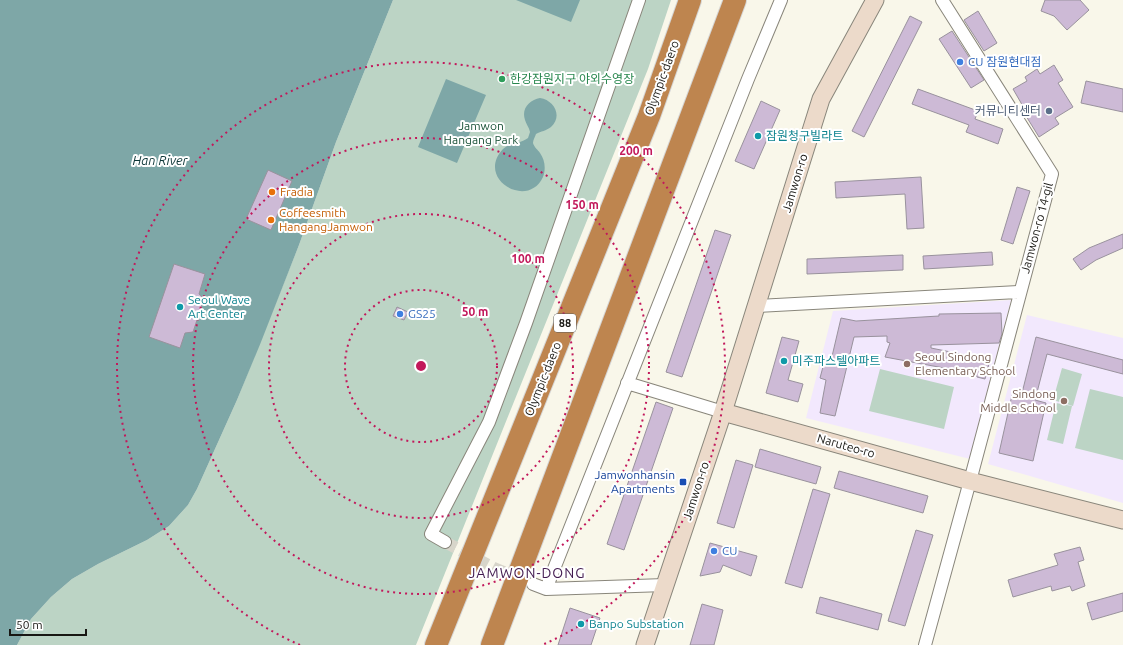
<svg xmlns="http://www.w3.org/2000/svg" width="1123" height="645" font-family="Ubuntu,'Noto Sans KR',sans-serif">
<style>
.education{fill:#f2e8fd}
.green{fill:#bcd4c5}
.water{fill:#7ea7a7}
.building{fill:#cdbad6;stroke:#99929d}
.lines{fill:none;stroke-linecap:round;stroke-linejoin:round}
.street-tunnel{stroke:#d7d5ca;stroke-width:12;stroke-dasharray:12 6;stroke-linecap:butt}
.street-casing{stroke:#89867b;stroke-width:14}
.secondary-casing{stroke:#89867b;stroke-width:19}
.highway-casing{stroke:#d5d5d5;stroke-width:24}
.street{stroke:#fff;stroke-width:12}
.secondary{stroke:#ecdaca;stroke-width:17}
.highway{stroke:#be854f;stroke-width:22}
.ring{fill:none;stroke:#c2185b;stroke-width:2;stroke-dasharray:2 4}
.shop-dot{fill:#3f7fe0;stroke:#fff;stroke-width:1.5}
.leisure-dot{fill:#2e9e5b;stroke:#fff;stroke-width:1.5}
.service-dot{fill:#5c6f8a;stroke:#fff;stroke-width:1.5}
.culture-dot{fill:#0f9aa8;stroke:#fff;stroke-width:1.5}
.food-dot{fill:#e8710a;stroke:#fff;stroke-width:1.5}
.education-dot{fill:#8d6e63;stroke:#fff;stroke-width:1.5}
.transit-dot{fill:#1a4fb4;stroke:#fff;stroke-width:1.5}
.labels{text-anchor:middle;stroke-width:4;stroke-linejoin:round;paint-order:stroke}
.shield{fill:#fff;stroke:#5d5d5a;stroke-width:1}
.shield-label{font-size:11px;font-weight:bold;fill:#181713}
.shop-label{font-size:12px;fill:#366cbe;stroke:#fff;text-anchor:start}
.street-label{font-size:12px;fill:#181713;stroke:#fff}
.leisure-label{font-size:12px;fill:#27864d;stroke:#fff;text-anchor:start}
.service-label{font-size:12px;fill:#4e5e75;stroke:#fff;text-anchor:end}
.park-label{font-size:12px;fill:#1a5238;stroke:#fff}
.culture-label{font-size:12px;fill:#0d838f;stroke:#fff;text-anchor:start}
.food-label{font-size:12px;fill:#c56008;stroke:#fff;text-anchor:start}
.education-label{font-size:12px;fill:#785e54;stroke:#fff;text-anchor:start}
.transit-label{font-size:12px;fill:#164399;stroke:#fff;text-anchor:end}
.water-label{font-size:13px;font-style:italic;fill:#0e3738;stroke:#fff}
.quarter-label{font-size:14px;letter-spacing:1px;fill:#421a4f;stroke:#fff}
.centre{fill:#c2185b;stroke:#fff;stroke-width:2}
.ring-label{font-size:12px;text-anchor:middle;font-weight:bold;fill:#c2185b;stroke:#fff;stroke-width:4;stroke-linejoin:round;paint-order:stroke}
</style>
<rect width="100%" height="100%" fill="#f9f7ea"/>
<path class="education" d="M1011 300 970 459 806 418 833 311Z
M1027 315 1123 338V503L988 464Z"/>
<path class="green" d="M393 0H671L648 69 416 645H17L31 619 51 597 72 579 98 564 147 540 169 526 188 505 197 489 237 400 299 245 336 142Z
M1062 368 1082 374 1073 406 1053 400Z
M880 369 954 387 944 429 869 411Z
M1090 389 1123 397V460L1075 448Z
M1056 403 1072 406 1063 444 1047 440Z"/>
<path class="water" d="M0 0H393L336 142 299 245 261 342 237 400 197 489 188 505 169 526 147 540 98 564 72 579 51 597 31 619 17 645H0Z
M516 0H580L571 22Z
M446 79 486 95 457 163 418 147Z
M540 98C554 100 563 116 551 127 546 131 541 131 536 134 535 137 533 140 533 143 534 147 538 150 540 153 545 160 546 169 543 177 528 210 475 179 503 149 510 142 520 144 528 138L530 132C529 127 526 124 525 120 521 108 530 100 540 98Z"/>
<path class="building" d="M1045 0H1080L1089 10 1067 30 1054 16 1041 11Z
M978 11 997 43 984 51 964 20Z
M910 16 922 22 864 137 852 131Z
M952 31 984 80 971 88 939 39Z
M1054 65 1063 80 1058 83 1073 107 1055 118 1059 124 1039 137 1026 116 1028 115 1013 89 1027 81 1025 77 1037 69 1040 74Z
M1086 81 1123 89V112L1081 103Z
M918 89 978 111 975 119 1003 129 998 144 966 132 969 125 912 104Z
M761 101 780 110 754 169 735 161Z
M268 170 292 181 271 230 246 219Z
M921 177 924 228 907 229 905 194 836 198 835 182Z
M1017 187 1030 191 1013 244 1001 240Z
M715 230 731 235 682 377 666 372Z
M1123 234V248L1096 260 1081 270 1073 259 1089 248Z
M992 252 993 265 924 269 923 256Z
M903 255V270L807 274V259Z
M174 264 205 274 199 294 204 299 193 332 185 333 180 348 149 337Z
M397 307 408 312 404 320 393 316Z
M1001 313 1002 334 999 343 931 345V348L990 360 985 379 977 377 976 374 885 357 890 343 887 342V336L854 337 835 416 820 413 826 380 820 378 824 363 830 365 841 318 856 321 939 316V314Z
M782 337 799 341 788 380 803 384 798 402 766 393Z
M1036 337 1123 360V374L1047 354 1035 400 1046 403 1033 461 999 453 1012 395 1021 397Z
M656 402 673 408 624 550 607 544Z
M760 449 821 467 816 484 755 467Z
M736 460 753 465 734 528 717 523Z
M839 471 928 496 923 513 834 488Z
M813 489 830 494 802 588 785 583Z
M916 530 933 535 905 626 888 621Z
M710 543 757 556 751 576 723 565 720 572 700 576Z
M1080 547 1084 560 1078 562 1085 586 1072 591 1070 586 1052 591 1051 586 1013 597 1008 580 1058 565 1054 554Z
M1123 593V611L1092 620 1087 603Z
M820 597 882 614 878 630 816 613Z
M702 604 723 610 714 645H690Z
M570 608 600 618 591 645H558Z"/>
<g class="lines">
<path class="street-tunnel" d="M445 542 494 568 521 579"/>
<g class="street-casing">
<path id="street" d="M756 306 1020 292
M627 383 723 412
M445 542 431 534 489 422 526 323 639 0
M533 584 546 589 665 585
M546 589 748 79 781 0
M925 645 970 481 1052 174 942 0"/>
</g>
<g class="secondary-casing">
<path id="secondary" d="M723 412 970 481 1123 520
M645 645 723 412 821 99 875 0"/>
</g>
<g class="highway-casing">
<path id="highway" d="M436 645 649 116 690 0
M492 645 735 0"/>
</g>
<use href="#street" class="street"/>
<use href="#secondary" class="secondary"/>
<use href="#highway" class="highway"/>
</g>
<g class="ring">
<circle cx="421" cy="366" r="76"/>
<circle cx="421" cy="366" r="152"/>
<circle cx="421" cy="366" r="228"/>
<path d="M300 645A304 304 0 1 1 542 645"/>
</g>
<g class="shop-dot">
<circle cx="960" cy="62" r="4"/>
<circle cx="400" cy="314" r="4"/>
<circle cx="714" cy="551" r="4"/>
</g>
<circle class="leisure-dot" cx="502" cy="79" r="4"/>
<circle class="service-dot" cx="1049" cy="111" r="4"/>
<g class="culture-dot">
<circle cx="758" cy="136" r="4"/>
<circle cx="180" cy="307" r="4"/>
<circle cx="784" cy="361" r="4"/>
<circle cx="581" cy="624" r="4"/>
</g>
<g class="food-dot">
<circle cx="272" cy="192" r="4"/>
<circle cx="271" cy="220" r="4"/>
</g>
<g class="education-dot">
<circle cx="907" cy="364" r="4"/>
<circle cx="1064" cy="401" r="4"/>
</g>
<rect class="transit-dot" x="679" y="478" width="8" height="8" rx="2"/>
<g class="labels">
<rect class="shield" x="554" y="314" width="22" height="18" rx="3"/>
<g class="shield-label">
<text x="565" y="327">88</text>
</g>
<g class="shop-label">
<text x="968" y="66">CU 잠원현대점</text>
<text x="408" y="318">GS25</text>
<text x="722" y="555">CU</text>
</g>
<g class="street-label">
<text transform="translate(662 78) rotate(-70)" y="4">Olympic-daero</text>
<text transform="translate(795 183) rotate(-73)" y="4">Jamwon-ro</text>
<text transform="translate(1037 228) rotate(-75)" y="4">Jamwon-ro 14-gil</text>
<text transform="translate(543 379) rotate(-68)" y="4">Olympic-daero</text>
<text transform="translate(846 446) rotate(16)" y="4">Naruteo-ro</text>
<text transform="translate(696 491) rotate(-72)" y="4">Jamwon-ro</text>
</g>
<g class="leisure-label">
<text x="510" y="83">한강잠원지구 야외수영장</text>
</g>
<g class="service-label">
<text x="1041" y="115">커뮤니티센터</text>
</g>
<g class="park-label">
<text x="481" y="130">Jamwon<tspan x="481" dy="14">Hangang Park</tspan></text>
</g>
<g class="culture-label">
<text x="766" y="140">잠원청구빌라트</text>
<text x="188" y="304">Seoul Wave<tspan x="188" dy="14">Art Center</tspan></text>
<text x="792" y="365">미주파스텔아파트</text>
<text x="589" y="628">Banpo Substation</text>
</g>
<g class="food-label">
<text x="280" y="196">Fradia</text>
<text x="279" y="217">Coffeesmith<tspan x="279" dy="14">HangangJamwon</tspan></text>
</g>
<g class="education-label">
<text x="915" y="361">Seoul Sindong<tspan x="915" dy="14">Elementary School</tspan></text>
<text x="1056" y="398" text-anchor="end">Sindong<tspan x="1056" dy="14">Middle School</tspan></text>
</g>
<g class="transit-label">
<text x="675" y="479">Jamwonhansin<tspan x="675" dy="14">Apartments</tspan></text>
</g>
<g class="water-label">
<text x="160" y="165">Han River</text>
</g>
<g class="quarter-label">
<text x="527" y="578">JAMWON-DONG</text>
</g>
</g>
<circle cx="421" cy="366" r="6" class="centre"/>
<g class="ring-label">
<text x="636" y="155">200 m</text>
<text x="582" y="209">150 m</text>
<text x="528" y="263">100 m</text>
<text x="475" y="316">50 m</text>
</g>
<path d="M10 629v6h76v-6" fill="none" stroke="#181713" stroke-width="2"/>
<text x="16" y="629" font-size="12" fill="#181713" stroke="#ffffff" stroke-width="3" paint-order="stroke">50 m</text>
</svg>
